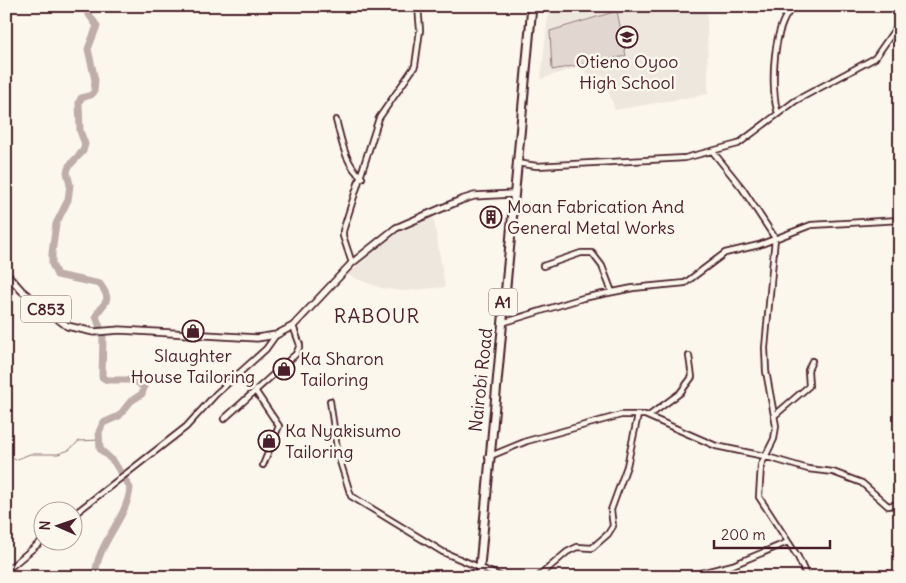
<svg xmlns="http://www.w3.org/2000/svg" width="906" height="583" font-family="Delius,sans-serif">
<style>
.built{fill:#eee7de}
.green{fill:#e2d7d0;stroke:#967b7e}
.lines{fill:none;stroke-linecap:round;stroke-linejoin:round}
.stream{stroke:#907477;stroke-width:1}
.river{stroke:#bfadaa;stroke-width:7}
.minor-casing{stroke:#4a1f2b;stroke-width:8}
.major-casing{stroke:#4a1f2b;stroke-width:9}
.highway-casing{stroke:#4a1f2b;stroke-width:11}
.minor{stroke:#fbf7ec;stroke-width:4.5}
.major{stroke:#fbf7ec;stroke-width:5.5}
.highway{stroke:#fbf7ec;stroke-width:7}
.labels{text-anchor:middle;stroke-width:5;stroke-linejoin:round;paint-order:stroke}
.shield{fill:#fbf7ec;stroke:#7f6065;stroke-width:1}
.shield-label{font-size:16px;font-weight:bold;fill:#4a1f2b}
.poi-label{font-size:18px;fill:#4a1f2b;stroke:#fbf7ec;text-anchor:start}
.street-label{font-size:18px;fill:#4a1f2b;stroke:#fbf7ec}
.quarter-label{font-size:20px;letter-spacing:1px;fill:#4a1f2b;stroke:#fbf7ec}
</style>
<rect width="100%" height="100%" fill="#fbf7ec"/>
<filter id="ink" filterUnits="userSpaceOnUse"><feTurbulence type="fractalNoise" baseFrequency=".02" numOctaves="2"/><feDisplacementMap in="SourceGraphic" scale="10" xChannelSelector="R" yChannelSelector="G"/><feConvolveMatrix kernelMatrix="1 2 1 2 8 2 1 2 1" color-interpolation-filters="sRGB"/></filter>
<g filter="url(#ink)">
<path class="built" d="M549 6H707L708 94 615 110 603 76 593 78 578 67 541 79Z
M433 215 445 287 402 291 381 288 347 275 394 233Z"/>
<path class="green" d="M617 11 626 56 552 70 550 31Z"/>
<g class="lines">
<path class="stream" d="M6 451 15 460 30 454H58L69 450 79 441 99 440"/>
<path class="river" d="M83 6 97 26 88 49 95 80 94 92 91 95 81 98 79 102 80 131 85 144 83 151 69 166 67 172 70 185 68 200 56 224 52 253V264L57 275 100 284C114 303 103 301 96 316L103 336 102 377 107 380H135L144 388 142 394 131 401 119 416 103 423 99 432 100 449 114 462 130 488C127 520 97 542 95 577"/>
<g class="minor-casing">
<path id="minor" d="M778 113C770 91 772 18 796 6
M336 120C342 141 344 162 362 178
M713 152 742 188 775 238 765 348 766 371 776 426 774 439 761 465 759 497 798 557 807 577
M516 163 537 166 685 158 738 144 795 101 875 58 900 22
M352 263 343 236V231L379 118 415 66 420 30 418 6
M543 266 581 253H592L602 266 612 292
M502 323 583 298 633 288 685 283 725 253 759 245 811 225 900 220
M256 392 279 426 263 465
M330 401 338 455 351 496 443 552 502 577
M650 415 680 393 692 377 689 356
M774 416 809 386 808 370 812 361
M224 419 296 354 300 345 293 326
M488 457 527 441 621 415H645L716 446 764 456 808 469 833 472 862 483 888 506 900 504
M72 516 186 427 216 394 266 349 276 335
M6 571 43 540
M265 577 266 575
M538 577 567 552 577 547 592 548 608 534 613 526 611 510 627 466 638 415
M685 577 733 565 788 542"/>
</g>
<g class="major-casing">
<path id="major" d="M6 273 22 291 67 326 94 332 120 330 257 338 276 335 293 326 352 263 396 228 461 200 474 196 513 194"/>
</g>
<g class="highway-casing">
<path id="highway" d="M479 577 532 6"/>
</g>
<use href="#minor" class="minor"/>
<use href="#major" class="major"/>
<use href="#highway" class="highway"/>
</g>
</g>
<defs>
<g id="school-ring" transform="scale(1.125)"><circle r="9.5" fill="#fbf7ec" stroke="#4a1f2b" stroke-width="1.5"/><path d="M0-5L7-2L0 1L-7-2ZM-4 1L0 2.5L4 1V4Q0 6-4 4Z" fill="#4a1f2b"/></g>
<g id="building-ring" transform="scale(1.125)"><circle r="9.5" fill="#fbf7ec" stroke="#4a1f2b" stroke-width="1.5"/><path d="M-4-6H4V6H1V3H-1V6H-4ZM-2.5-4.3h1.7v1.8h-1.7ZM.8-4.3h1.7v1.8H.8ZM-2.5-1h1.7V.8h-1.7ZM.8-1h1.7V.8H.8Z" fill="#4a1f2b"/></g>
<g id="shop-ring" transform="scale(1.125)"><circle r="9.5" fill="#fbf7ec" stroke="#4a1f2b" stroke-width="1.5"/><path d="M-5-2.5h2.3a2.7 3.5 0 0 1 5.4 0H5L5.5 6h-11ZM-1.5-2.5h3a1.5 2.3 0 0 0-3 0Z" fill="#4a1f2b"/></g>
</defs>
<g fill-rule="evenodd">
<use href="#school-ring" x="627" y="37"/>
<use href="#building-ring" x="491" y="217"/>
<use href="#shop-ring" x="193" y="331"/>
<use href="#shop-ring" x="284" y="369"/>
<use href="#shop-ring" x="269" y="441"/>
</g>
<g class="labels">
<g class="shield">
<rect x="489" y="288.5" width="28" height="27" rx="4"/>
<rect x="21" y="295.5" width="50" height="27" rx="4"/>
</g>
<g class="shield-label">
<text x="503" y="308">A1</text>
<text x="46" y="315">C853</text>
</g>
<g class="poi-label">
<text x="627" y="68" text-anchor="middle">Otieno Oyoo<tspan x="627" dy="21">High School</tspan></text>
<text x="507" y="213">Moan Fabrication And<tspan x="507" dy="21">General Metal Works</tspan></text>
<text x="193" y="362" text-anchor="middle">Slaughter<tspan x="193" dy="21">House Tailoring</tspan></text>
<text x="300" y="365">Ka Sharon<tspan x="300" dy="21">Tailoring</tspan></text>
<text x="285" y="437">Ka Nyakisumo<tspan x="285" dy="21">Tailoring</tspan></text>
</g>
<g class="street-label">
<text transform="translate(481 380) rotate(-84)" y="6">Nairobi Road</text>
</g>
<g class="quarter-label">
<text x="377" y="323">RABOUR</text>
</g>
</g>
<rect width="906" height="583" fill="none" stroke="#fbf7ec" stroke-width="25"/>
<rect x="12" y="12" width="881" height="558" fill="none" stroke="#4a1f2b" stroke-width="2" filter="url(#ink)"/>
<g transform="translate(58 526) rotate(272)"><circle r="24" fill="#fbf7ec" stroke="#b4a19f"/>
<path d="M0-4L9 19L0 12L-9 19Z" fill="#4a1f2b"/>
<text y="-8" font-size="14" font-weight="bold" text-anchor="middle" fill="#4a1f2b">N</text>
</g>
<path d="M714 540v8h116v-8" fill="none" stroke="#4a1f2b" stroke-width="2.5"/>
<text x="721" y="540" font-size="15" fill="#4a1f2b" stroke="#fbf7ec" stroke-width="4" paint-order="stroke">200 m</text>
</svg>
